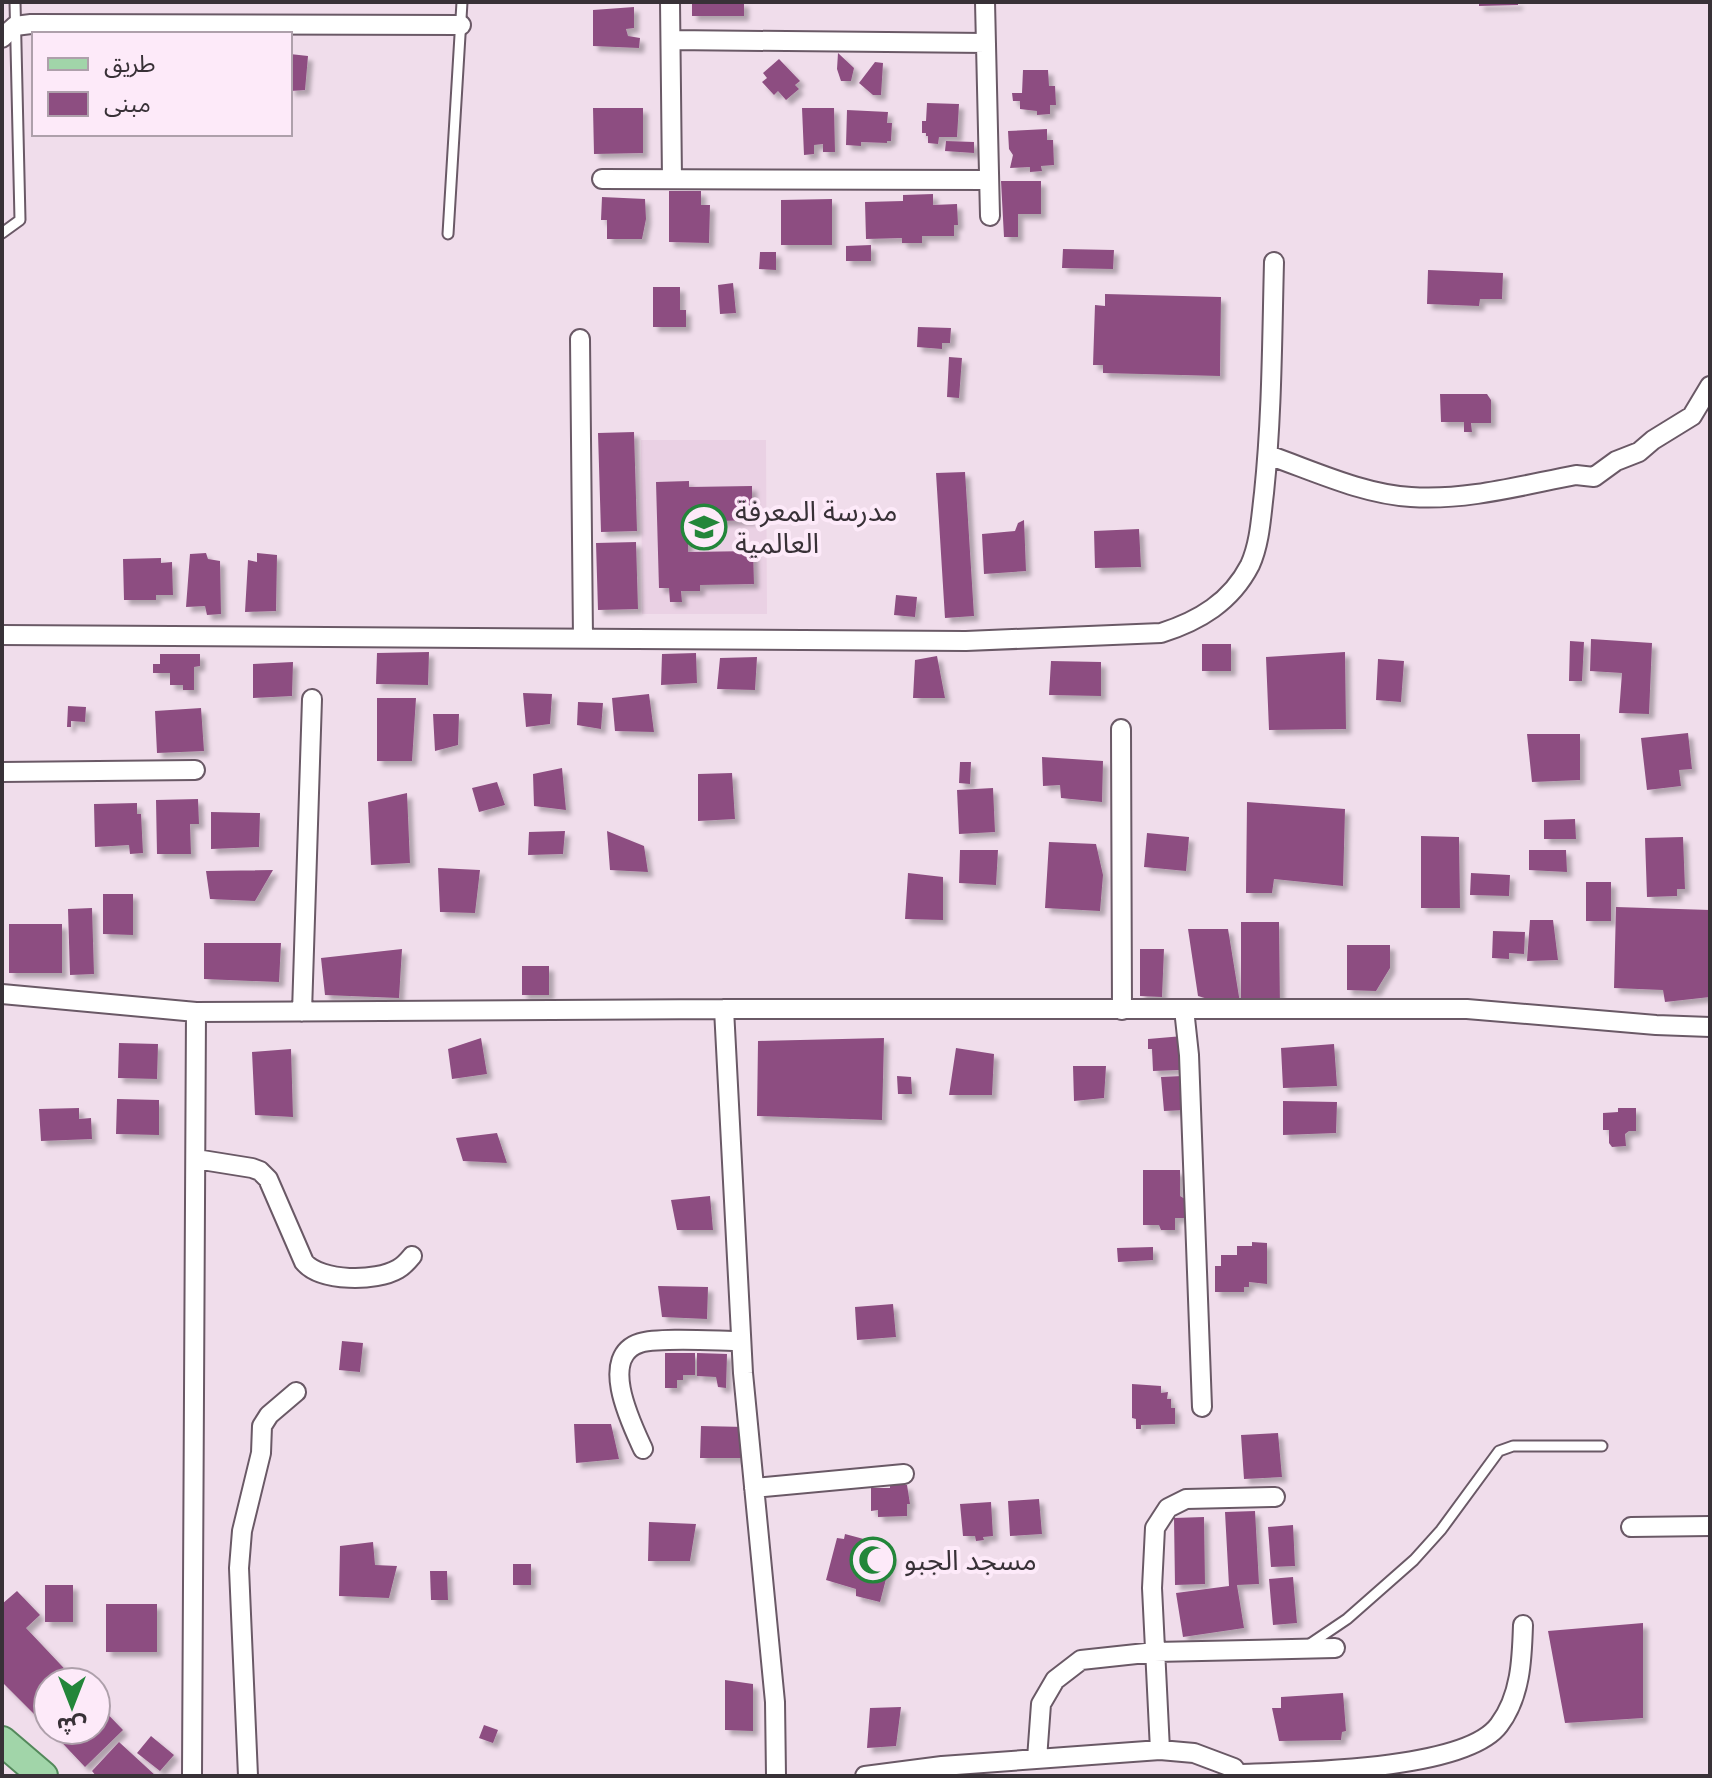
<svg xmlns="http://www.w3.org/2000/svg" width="1712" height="1778" font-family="'Public Sans','Noto Sans Arabic',sans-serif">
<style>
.built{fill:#ead1e4}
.building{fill:#8d4e81;filter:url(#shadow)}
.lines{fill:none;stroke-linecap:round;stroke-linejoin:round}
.lane-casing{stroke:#6a5966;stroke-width:13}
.street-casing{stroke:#6a5966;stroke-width:22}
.primary-casing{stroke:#53895b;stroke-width:32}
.lane{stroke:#fff;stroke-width:9}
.street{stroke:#fff;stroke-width:18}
.primary{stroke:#a1d5a9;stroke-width:28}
.labels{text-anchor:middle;stroke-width:8;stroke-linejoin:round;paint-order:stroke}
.poi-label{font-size:28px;fill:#383137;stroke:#fdeaf9;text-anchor:start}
</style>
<defs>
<filter id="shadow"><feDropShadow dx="5" dy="5" stdDeviation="2" flood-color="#0004"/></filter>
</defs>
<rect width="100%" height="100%" fill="#f0ddeb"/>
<path class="built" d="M641 440H766L767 614H642Z"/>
<path class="building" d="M692 2H744V16H692Z
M1479 2H1518V5L1479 6Z
M634 7V28L626 29 628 36 640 38 639 48 593 46V10Z
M838 53 854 68 851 81H841L837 69Z
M290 54 308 56 305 90 290 91Z
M779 59 800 81 795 85 799 89 786 100 778 91 774 95 762 82 767 78 763 73Z
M875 62 883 63 881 95H873L859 83Z
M1023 70H1048L1049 86H1055L1056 105H1050V114L1037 115V111L1020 109V101H1013L1012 93H1022Z
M927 103 959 104 957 137H939L938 144 928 143V136H926V133H922V121H926Z
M593 108H643V153L594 154Z
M802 108H834L835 152H823V144L814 145V154L804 155Z
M847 110 888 112 887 123H892L891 141H887V143L861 142V146L846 145Z
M1047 129V140H1053L1054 165 1041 166 1042 171 1030 172V167L1010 168 1013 155 1009 149 1008 131Z
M946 141 974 142V153L945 151Z
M1001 181H1041V214H1018V237H1004Z
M669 191H701V205H710L709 243 669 242Z
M933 194V205L957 204 958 225H954V236H922V243H902V238L866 239 865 202 903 201V195Z
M602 197 645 199 646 219 642 239H607V220H601Z
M832 199V245H781V200Z
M871 245V261H846V246Z
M1063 249 1114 250 1113 269 1062 268Z
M760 252H776V270L759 269Z
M1428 270 1503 273 1502 299H1480L1479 306 1427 304Z
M733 283 736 313 720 314 718 285Z
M653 287H680V310H686V327H653Z
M1105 294 1221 297 1220 376 1103 373V365H1093L1095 305 1105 306Z
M918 327 951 328 950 343H942V349L917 347Z
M949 357 962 358 959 398 947 397Z
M1440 394H1487L1491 400V423H1471L1472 432H1464V422H1441Z
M634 432 637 531 601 532 598 433Z
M965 472 974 616 945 618 936 473Z
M689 481V487L752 486V520L688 522V552L753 551 754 584 700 585V591H681L682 602H670L669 588H659L656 482Z
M1024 520 1026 571 984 574 982 534 1015 531 1018 523Z
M1139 529 1141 567 1095 568 1094 531Z
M636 542 638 609 598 610 596 543Z
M206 553 208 559 220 561 221 614 207 615 205 606 186 607 190 554Z
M257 553 277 555 276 611 245 612 248 560 257 562Z
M161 558V563L172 562 173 595H156V600H124L123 559Z
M896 595 917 597 915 617 894 615Z
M1591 639 1652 643 1649 714 1619 713 1622 673 1590 671Z
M1570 641 1584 642 1582 681H1569Z
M1202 644H1231V671H1202Z
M429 652 428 685 376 684 377 653Z
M1345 652 1346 729 1269 730 1266 657Z
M696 653 697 683 661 685 662 654Z
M160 654H200V666L194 667V690H183V685H170V673H153V664H160Z
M937 656 945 698H913L915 660Z
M757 657 755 690 717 689 720 658Z
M1378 659 1404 661 1401 702 1376 700Z
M1051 661 1101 662V696L1049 695Z
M293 662 292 696 253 698V664Z
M523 693 552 694 550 724 526 727Z
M649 694 654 732 615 731 612 698Z
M377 698H416L412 761H377Z
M578 702 603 703 601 729 577 725Z
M68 706 86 707 85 722 71 721V727H67Z
M201 708 204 751 157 753 155 711Z
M433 714H459L458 745 435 751Z
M1688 733 1692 769 1679 770 1681 786 1647 790 1641 738Z
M1527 734H1580V780L1532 782Z
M1042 757 1103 761 1102 802 1061 798 1060 785 1043 786Z
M960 762H971L970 784 959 783Z
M562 768 566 810 534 806 533 774Z
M732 773 735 819 698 821V774Z
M497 782 505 805 479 812 472 788Z
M993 788 995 832 959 834 957 790Z
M407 793 410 863 371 865 368 802Z
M198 799 199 824H190L191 854H157L156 800Z
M1247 802 1345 809 1343 886 1274 879 1272 893H1246Z
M137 803V814H141L143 853 130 854 129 845 95 847 94 804Z
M211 812 260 813 259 847 211 849Z
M1575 819 1576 839H1544V820Z
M565 831 563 854 528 855 529 832Z
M607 831 644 846 648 872 610 870Z
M1147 833 1189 837 1186 871 1144 867Z
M1421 836 1459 837 1460 908H1421Z
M1683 837 1685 889H1677V896L1647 897 1645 838Z
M1049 842 1096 844 1103 875 1100 911 1045 908Z
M960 850H998L996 885 959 883Z
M1529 850H1566L1567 872 1529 870Z
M438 868 480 870 475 913 440 912Z
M273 870 255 901 210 899 206 871Z
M908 873 943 877V920L905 919Z
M1471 873 1510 875 1509 896 1470 895Z
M1586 882H1611V921H1586Z
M103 894H133V935L103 934Z
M1616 907 1710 910V997L1665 1002 1663 990 1614 988Z
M92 908 94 974 70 975 68 909Z
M1530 920H1553L1558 960 1527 961Z
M1241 922H1279L1280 1009H1241Z
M9 924H62V973H9Z
M1188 929H1228L1241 1009 1198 996Z
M1493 931 1525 932 1524 954 1509 953V959L1492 958Z
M204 943H281L279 982 204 979Z
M1347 945H1390V968L1376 991 1347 990Z
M402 949 399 998 325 995 321 958Z
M1140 949H1164L1162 997 1140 996Z
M522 966H549V995H522Z
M1183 1036V1057H1179V1070L1153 1071 1152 1049H1148V1039Z
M481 1038 487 1074 452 1079 448 1049Z
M884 1038 882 1120 757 1116 758 1041Z
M119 1043 158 1044 157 1079 118 1078Z
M1334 1044 1337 1086 1283 1088 1281 1048Z
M956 1048 994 1054 992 1095H949Z
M291 1049 293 1117 255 1115 252 1052Z
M1073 1066H1106L1104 1098 1074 1101Z
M897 1076 911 1077 912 1094H898Z
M1182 1076 1185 1110 1164 1111 1161 1077Z
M117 1099 159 1100V1135L116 1134Z
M1283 1101 1337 1102 1336 1133 1283 1135Z
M79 1108V1119L91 1118 92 1139 41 1141 39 1109Z
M1618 1108H1636V1131H1629L1625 1134 1626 1146 1612 1147 1609 1143V1130H1603V1113L1618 1112Z
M497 1133 507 1163 463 1161 456 1138Z
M1143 1170H1180V1196L1185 1199V1218H1175V1230H1161L1159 1225H1143Z
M710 1196 713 1230H677L671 1200Z
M1252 1242 1267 1243V1284L1249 1282V1287H1244V1292H1215V1266H1221V1255H1237V1246H1252Z
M1153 1247V1260L1118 1262 1117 1248Z
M658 1286 708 1287 707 1319 662 1317Z
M893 1304 896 1337 857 1340 855 1307Z
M342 1341 363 1343 360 1372 339 1370Z
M665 1353H695V1375H683V1380H677V1388H665Z
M697 1353 727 1354 726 1388 718 1387 716 1377 697 1376Z
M1132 1384 1161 1386V1393L1168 1392 1167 1399H1171V1408H1175V1424L1141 1425V1429H1136V1419L1132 1418Z
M574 1424H611L619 1459 576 1463Z
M701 1426 745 1427 744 1458H700Z
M1278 1433 1282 1477 1244 1479 1241 1435Z
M890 1485H907L910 1504H907V1516L878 1517V1510L871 1511V1488H890Z
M1039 1499 1042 1534 1010 1536 1008 1501Z
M991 1502 993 1536 983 1537 984 1540 976 1541 975 1536H963L960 1504Z
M1255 1511 1259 1584 1237 1585 1244 1628 1183 1637 1176 1593 1229 1586 1225 1512Z
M1204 1517 1205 1584 1175 1585 1174 1518Z
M649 1522 696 1524 690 1561H648Z
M1293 1525 1295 1566 1271 1567 1268 1527Z
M845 1534 886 1545 884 1554 892 1556 880 1602 856 1596V1589L826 1580 837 1538 844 1539Z
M373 1542 375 1565 397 1566 389 1598 339 1596 340 1546Z
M513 1564H531V1585H513Z
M430 1571H447L448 1600H431Z
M1293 1577 1297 1623 1273 1625 1269 1579Z
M45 1585H73V1622H45Z
M17 1591 40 1615 26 1628 77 1682H48V1728L2 1682V1604Z
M106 1604H157V1652H106Z
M1643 1623V1718L1565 1723 1548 1631Z
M725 1680 753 1684V1731L725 1730Z
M1343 1693 1346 1731 1342 1732 1341 1740 1279 1741 1272 1708H1281V1697Z
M96 1702 123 1730 85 1767 50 1730H96Z
M901 1707 896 1746 867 1748 870 1708Z
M484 1725 498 1730 493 1743 479 1738Z
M151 1736 174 1755 160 1771 137 1753Z
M119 1742 156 1776H96L92 1771Z"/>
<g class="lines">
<g class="lane-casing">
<path id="lane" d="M2 233 20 220 15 2
M448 234 462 2
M1307 1646 1347 1619 1414 1560 1441 1530 1499 1451 1513 1446H1602"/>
</g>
<g class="street-casing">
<path id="street" d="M670 2 672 179
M985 2 990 216
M2 38 15 26 31 24 461 25
M671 40 986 43
M602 179 989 180
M580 339 583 638
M1268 455C1314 471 1362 494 1411 497 1466 501 1523 485 1576 475L1594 477 1616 461 1639 452 1653 440 1692 416 1710 386
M2 635 966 641 1161 633C1199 621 1231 602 1250 565 1260 543 1261 517 1264 493 1272 417 1272 339 1274 262
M1121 729 1122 1010
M2 772 195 770
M2 994 196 1012 724 1009H1467L1656 1025 1710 1027
M724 1009 743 1373 775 1702 776 1776
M1184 1009 1189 1055 1202 1407
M302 1012 312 699
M196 1159 252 1168 260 1171 268 1179 304 1262C321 1282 376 1282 398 1269 403 1266 408 1261 412 1256
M643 1449C631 1423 598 1356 640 1343 659 1337 719 1341 741 1341
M754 1488 904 1474
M1631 1527 1710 1526
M1160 1750 1152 1588 1155 1528 1168 1508 1186 1499 1275 1497
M1037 1759 1041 1704 1055 1680 1081 1660 1155 1652 1335 1648
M1239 1774C1295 1772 1465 1771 1499 1725 1521 1696 1522 1658 1523 1625
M192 1776 196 1012
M248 1776 239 1568 242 1531 261 1453 262 1426 269 1415 296 1392
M865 1776 942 1766 1160 1750 1194 1753 1234 1768 1239 1776"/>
</g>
<g class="primary-casing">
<path id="primary" d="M2 1741 43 1776"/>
</g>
<use href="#lane" class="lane"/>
<use href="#street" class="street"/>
<use href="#primary" class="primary"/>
</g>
<defs>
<g id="school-ring" transform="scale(2.3)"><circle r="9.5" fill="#fdeaf9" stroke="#23863a" stroke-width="1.5"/><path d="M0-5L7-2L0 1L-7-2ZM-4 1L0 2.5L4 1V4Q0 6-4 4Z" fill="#23863a"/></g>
<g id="mosque-ring" transform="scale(2.3)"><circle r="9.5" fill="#fdeaf9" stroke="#23863a" stroke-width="1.5"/><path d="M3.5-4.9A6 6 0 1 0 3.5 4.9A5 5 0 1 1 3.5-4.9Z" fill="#23863a"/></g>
</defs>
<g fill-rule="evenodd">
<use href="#school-ring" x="704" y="527"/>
<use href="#mosque-ring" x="873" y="1560"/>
</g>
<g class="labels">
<g class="poi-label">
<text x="735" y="521">مدرسة المعرفة<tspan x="735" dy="32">العالمية</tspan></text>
<text x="904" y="1570">مسجد الجبو</text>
</g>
</g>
<rect width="1712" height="1778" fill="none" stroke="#383137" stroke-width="8"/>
<rect x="32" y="32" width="260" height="104" fill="#fdeaf9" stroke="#aea0ab" stroke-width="2"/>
<rect x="48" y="58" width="40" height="12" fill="#a1d5a9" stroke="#aea0ab" stroke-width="2"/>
<text x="104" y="72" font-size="24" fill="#383137">طريق</text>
<rect x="48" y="92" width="40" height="24" fill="#8d4e81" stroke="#aea0ab" stroke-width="2"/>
<text x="104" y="112" font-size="24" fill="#383137">مبنى</text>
<g transform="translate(72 1706) rotate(180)"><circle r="38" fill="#fdeaf9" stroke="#aea0ab" stroke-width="2"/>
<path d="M0-6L14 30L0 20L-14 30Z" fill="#23863a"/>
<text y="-12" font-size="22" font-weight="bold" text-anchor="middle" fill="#383137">ش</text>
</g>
</svg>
